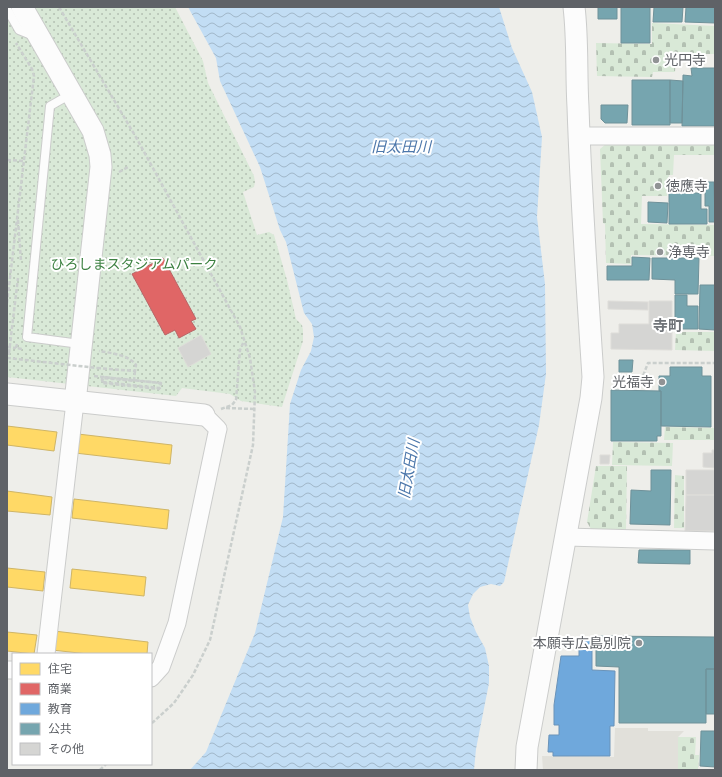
<svg xmlns="http://www.w3.org/2000/svg" width="722" height="777" font-family="'Golos Text','Noto Sans JP',sans-serif">
<style>
.education{fill:#e1e0da}
.cemetery{fill:url(#cemetery-stones)}
.park{fill:url(#park-dots)}
.water{fill:url(#water-waves)}
.homes{fill:#ffd966;stroke:#cfb566}
.shops{fill:#e06666;stroke:#b96566}
.schools{fill:#6fa8dc;stroke:#6a93b9}
.public{fill:#76a5af;stroke:#6f9199}
.building{fill:#d5d5d3;stroke:#deddd9}
.lines{fill:none;stroke-linecap:round;stroke-linejoin:round}
.service-casing{stroke:#cbcccb;stroke-width:10}
.minor-casing{stroke:#cbcccb;stroke-width:19}
.tertiary-casing{stroke:#cbcccb;stroke-width:23}
.path{stroke:#cacfcd;stroke-width:2.5;stroke-dasharray:4 2;stroke-linecap:butt}
.service{stroke:#fcfcfc;stroke-width:8}
.minor{stroke:#fcfcfc;stroke-width:17}
.tertiary{stroke:#fcfcfc;stroke-width:21}
.path-bridge{stroke:#cacfcd;stroke-width:2.5;stroke-dasharray:4 2;stroke-linecap:butt}
.poi-dot{fill:#919395;stroke:#fff;stroke-width:1.5}
.labels{text-anchor:middle;stroke-width:4;stroke-linejoin:round;paint-order:stroke}
.poi-label{font-size:14px;fill:#5f6267;stroke:#fff;text-anchor:start}
.park-label{font-size:14px;fill:#3c8141;stroke:#fff}
.water-label{font-size:15px;font-style:italic;fill:#4c77ab;stroke:#fff}
.neighbourhood-label{font-size:15px;font-weight:bold;fill:#707479;stroke:#fff}
</style>
<defs>
<pattern id="cemetery-stones" width="16" height="16" patternUnits="userSpaceOnUse"><rect width="16" height="16" fill="#d9e9d7"/><path d="M2 7V4a2 2 0 0 1 4 0v3zM10 15v-3a2 2 0 0 1 4 0v3z" fill="#b3c0b2"/></pattern>
<pattern id="park-dots" width="8" height="8" patternUnits="userSpaceOnUse"><rect width="8" height="8" fill="#d9e9d7"/><path d="M2 2h.1M6 6h.1" fill="none" stroke="#b3c0b2" stroke-width="1.8" stroke-linecap="round"/></pattern>
<pattern id="water-waves" width="16" height="10" patternUnits="userSpaceOnUse"><rect width="16" height="10" fill="#c2ddf4"/><path d="M0 5q4-4 8 0t8 0" fill="none" stroke="#a1b7c9"/></pattern>
</defs>
<rect width="100%" height="100%" fill="#eeeeea"/>
<path class="education" d="M615 728H648V731H684L678 737V770H543L542 756 614 757Z"/>
<path class="cemetery" d="M652 23 715 26V54H676L675 72H653L652 77 597 76 596 43 652 44Z
M607 143 715 144V155H674L673 175H669L667 196H642L641 224 715 225V256L631 255V264L606 263 605 224 603 223 600 149Z
M676 332H715V351L675 350Z
M715 397V440H664L665 427 715 428Z
M613 442 673 443 672 466 612 465Z
M596 466H627L626 530 591 529 587 522Z
M675 475 684 476V528H674Z
M678 737H696L695 755H699L698 770H678Z"/>
<path class="park" d="M7 7H175L203 61 208 83 254 176 255 182 254 187 243 192 257 235 269 232 274 235 287 280 296 319 302 325 303 330V341L282 407 241 401 230 394 182 388 176 396 7 377Z"/>
<path class="water" d="M188 7H499L512 48 532 92 542 137 537 217 545 284 546 374 539 425 504 582 500 586 491 584 480 587 473 594 468 605 470 617 476 632 485 648 489 666V683L476 749 474 770H190L206 752 255 633 283 517 290 404 301 370 311 351 314 337 312 324 304 313 286 242 280 230 260 167 220 81 216 58Z"/>
<path class="homes" d="M7 426 57 432 54 451 7 445Z
M78 434 172 445 170 464 75 453Z
M7 491 52 497 50 515 7 511Z
M74 499 169 510 167 529 72 518Z
M7 568 45 572 43 591 7 587Z
M72 569 146 577 144 596 70 588Z
M54 631 148 642 147 654H88L52 650Z
M7 632 37 635 34 654 7 651Z"/>
<path class="shops" d="M163 258 196 319 191 321 196 329 179 338 175 330 165 335 132 274Z"/>
<path class="schools" d="M583 640H590V643H592V670L615 671 614 726H610V756H553V752H548L549 735H559V725H554V705L561 656H579V643H583Z"/>
<path class="public" d="M598 7H617V19H598Z
M621 7H650V43H621Z
M654 7H683L682 22H653Z
M686 7H715V23L685 22Z
M691 68H715V126H682L683 75 692 76Z
M632 80H670V125H632Z
M670 80 683 81 682 123H670Z
M601 105H628L627 123H605L601 119Z
M705 182H714L715 222H709V206H705Z
M669 184H684V193H701V209H707V224H669Z
M648 202 668 203 667 223 648 222Z
M632 257 650 258 649 280H607V266H632Z
M652 258H699L698 294H675V280L652 279Z
M700 285H715V330L699 329Z
M675 295H687V306H698V329H675Z
M619 360H633L632 372H619Z
M670 367H702V376H711V427L661 426V391H659V376H670Z
M611 390 661 391V436H657V441H611Z
M651 470H671L670 525 630 524 631 490 651 491Z
M639 550H690V564L638 563Z
M596 636 715 637V669H706V723H619V667L596 666Z
M706 669H715V714H706Z
M701 731H715V767L700 766Z"/>
<path class="building" d="M608 301 648 302V310L608 309Z
M649 301H672V350L611 349V333H619V324H649Z
M201 335 211 354 188 367 178 348Z
M712 450H715V468L703 467V453H712Z
M600 455H610L609 464H600Z
M686 470H715V495H686Z
M686 495H715V531H685Z"/>
<g class="lines">
<g class="service-casing">
<path id="service" d="M7 9 19 30 34 36
M71 94 50 106 27 337 80 344"/>
</g>
<g class="minor-casing">
<path id="minor" d="M579 136H715
M566 537 715 541
M46 654 75 402
M7 670H13
M151 678 161 667 177 623 217 433 218 429 204 415"/>
</g>
<g class="tertiary-casing">
<path id="tertiary" d="M22 7 93 131 100 155 101 167 75 402
M7 394 204 415
M526 770 527 747 591 398 593 377C587 287 581 197 578 107 576 74 578 40 574 7"/>
</g>
<path class="path" d="M59 7 137 139 240 327 250 358 255 392 253 445 210 640 193 675 174 703 151 724
M7 160 24 161
M119 172 128 167
M18 220 21 261
M7 303 34 76 32 69 16 43
M14 311 18 278
M17 344 16 348 22 349
M7 347 16 348
M97 368 135 371 136 365C129 355 111 353 99 351
M134 381 135 371
M611 381H641L648 363H715
M226 408 254 409
M221 409 232 405 236 400 240 350 244 341
M100 770 106 764"/>
<use href="#service" class="service"/>
<use href="#minor" class="minor"/>
<use href="#tertiary" class="tertiary"/>
<path class="path-bridge" d="M7 353H9L8 358 97 368
M9 353 14 311
M94 376 161 383 160 388 102 382V377L160 383 159 389 102 383 103 378 134 381"/>
</g>
<g class="poi-dot">
<circle cx="656" cy="60" r="4"/>
<circle cx="658" cy="186" r="4"/>
<circle cx="660" cy="252" r="4"/>
<circle cx="662" cy="382" r="4"/>
<circle cx="639" cy="643" r="4"/>
</g>
<g class="labels">
<g class="poi-label">
<text x="664" y="65">光円寺</text>
<text x="666" y="191">徳應寺</text>
<text x="668" y="257">浄専寺</text>
<text x="654" y="387" text-anchor="end">光福寺</text>
<text x="631" y="648" text-anchor="end">本願寺広島別院</text>
</g>
<g class="park-label">
<text x="134" y="269">ひろしまスタジアムパーク</text>
</g>
<g class="water-label">
<text x="401" y="152">旧太田川</text>
<text transform="translate(409 469) rotate(-80)" y="5">旧太田川</text>
</g>
<g class="neighbourhood-label">
<text x="668" y="331">寺町</text>
</g>
</g>
<rect width="722" height="777" fill="none" stroke="#5f6267" stroke-width="16"/>
<rect x="12" y="653" width="140" height="112" fill="#ffffff" stroke="#bfc0c2"/>
<rect x="20" y="663" width="20" height="12" fill="#ffd966" stroke="#bfc0c2"/>
<text x="48" y="673" font-size="12" fill="#5f6267">住宅</text>
<rect x="20" y="683" width="20" height="12" fill="#e06666" stroke="#bfc0c2"/>
<text x="48" y="693" font-size="12" fill="#5f6267">商業</text>
<rect x="20" y="703" width="20" height="12" fill="#6fa8dc" stroke="#bfc0c2"/>
<text x="48" y="713" font-size="12" fill="#5f6267">教育</text>
<rect x="20" y="723" width="20" height="12" fill="#76a5af" stroke="#bfc0c2"/>
<text x="48" y="733" font-size="12" fill="#5f6267">公共</text>
<rect x="20" y="743" width="20" height="12" fill="#d5d5d3" stroke="#bfc0c2"/>
<text x="48" y="753" font-size="12" fill="#5f6267">その他</text>
</svg>
